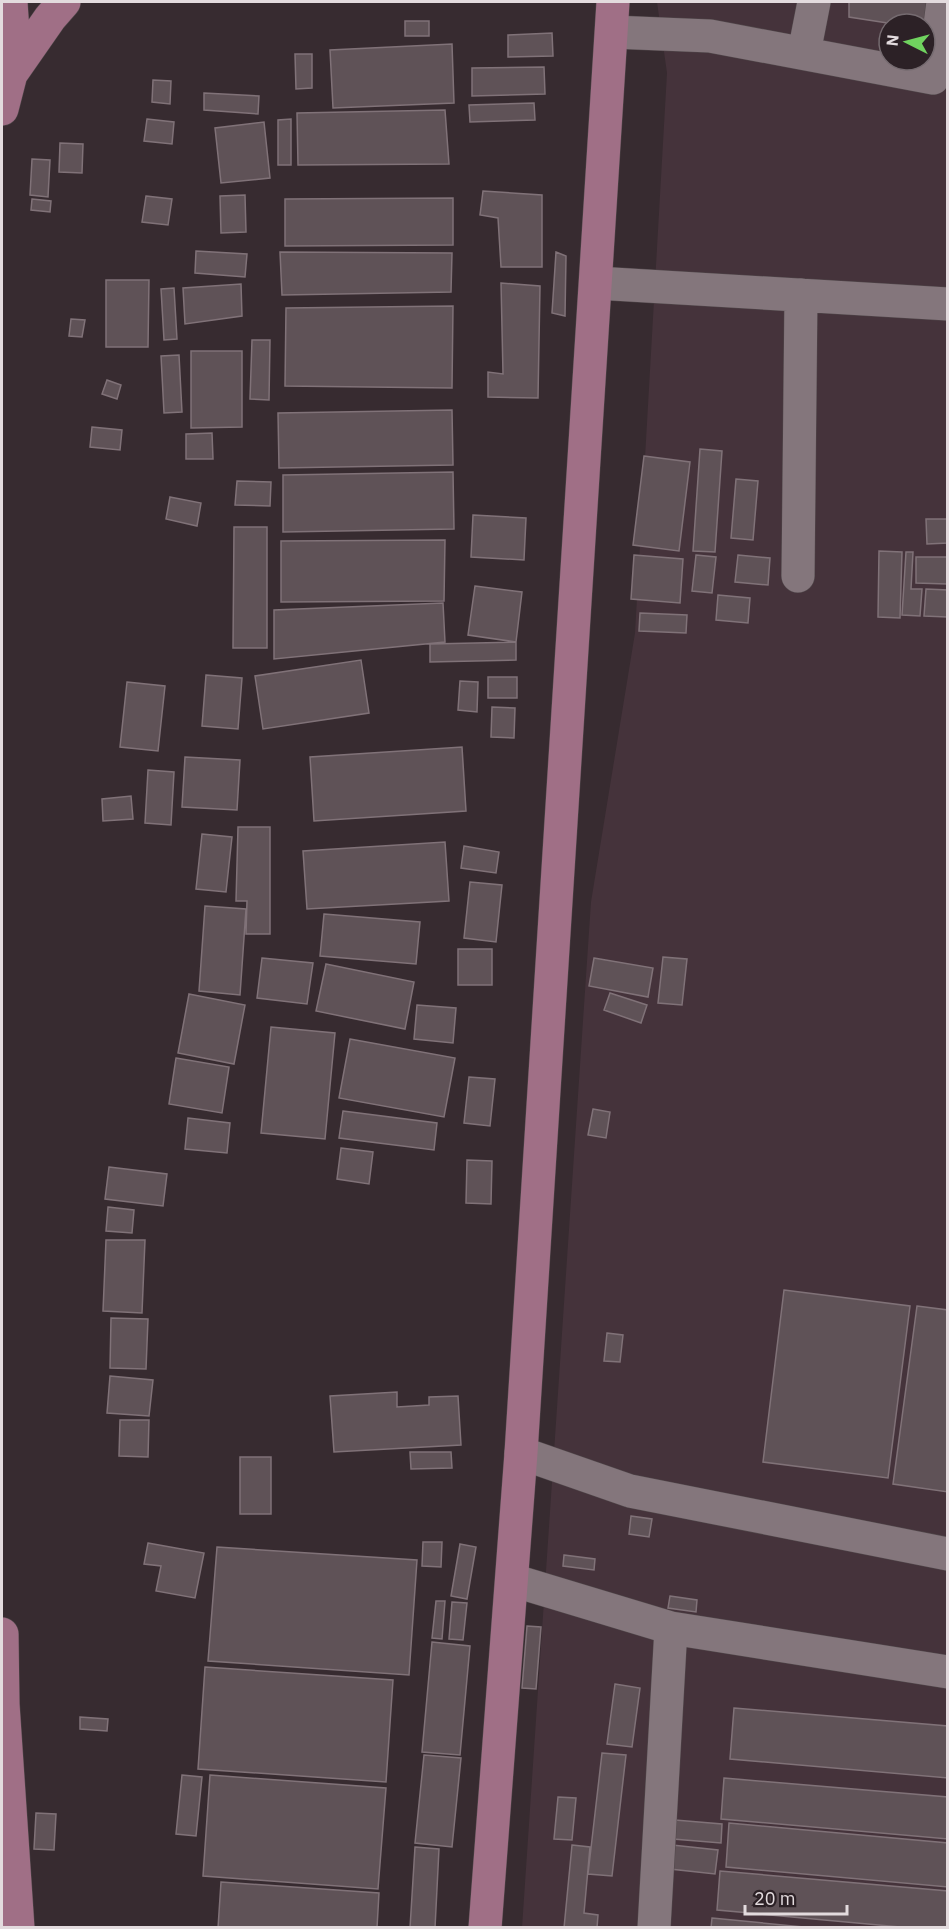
<svg xmlns="http://www.w3.org/2000/svg" width="949" height="1929" font-family="'IBM Plex Sans',sans-serif">
<style>
.built{fill:#45333b;fill-rule:evenodd}
.building{fill:#5f5257;stroke:#807278;stroke-width:1.5}
.lines{fill:none;stroke-linecap:round;stroke-linejoin:round}
.minor-casing{stroke:#51484b;stroke-width:34}
.major-casing{stroke:#51484b;stroke-width:34}
.minor{stroke:#84767c;stroke-width:33}
.major{stroke:#a06f86;stroke-width:33}
</style>
<rect width="100%" height="100%" fill="#372b30"/>
<path class="built" d="M657 2H947V1927L522 1928 591 902 635 633 667 73ZM889 24H925V60H889Z"/>
<path class="building" d="M849 2H934L925 24H894L849 17Z
M405 21H429V36H405Z
M552 33 553 56 508 57V35Z
M452 44 454 103 333 108 330 50Z
M295 54H312V88L296 89Z
M544 67 545 94 472 96V68Z
M153 80 171 81 170 104 152 102Z
M204 93 259 96 258 114 204 110Z
M534 103 535 120 470 122 469 105Z
M445 110 449 164 298 165 297 113Z
M147 119 174 122 172 144 144 141Z
M291 119V165H278V120Z
M264 122 270 178 221 183 215 128Z
M60 143 83 144 82 173 59 172Z
M32 159 50 160 48 197 30 195Z
M483 191 542 195V267H501L498 218 480 215Z
M245 195 246 232 221 233 220 196Z
M146 196 172 199 168 225 142 222Z
M453 198V245L285 246V199Z
M32 199 51 201 50 212 31 210Z
M196 251 247 254 245 277 195 273Z
M280 252 452 253 451 292 282 295Z
M556 252 566 256 565 316 552 313Z
M106 280H149L148 347H106Z
M501 283 540 286 538 398 488 397V372L503 374Z
M241 284 242 316 185 324 183 288Z
M174 288 177 339 164 340 161 289Z
M453 306 452 388 285 386 286 308Z
M71 319 85 320 82 337 69 336Z
M252 340H270L269 400 250 399Z
M191 351H242V427L191 428Z
M179 355 182 412 164 413 161 356Z
M107 380 121 385 117 399 102 394Z
M452 410 453 465 279 468 278 413Z
M92 427 122 430 120 450 90 447Z
M212 433 213 459H186V434Z
M700 449 722 451 715 552 693 551Z
M644 456 690 462 679 551 633 545Z
M453 472 454 529 283 532V475Z
M736 479 758 481 753 540 731 538Z
M237 481 271 482 270 506 235 505Z
M170 497 201 503 197 526 166 519Z
M473 515 526 518 524 560 471 557Z
M926 519H948V543L927 544Z
M234 527H267V648H233Z
M445 540 444 601 281 602V541Z
M879 551 902 552 900 618 878 617Z
M906 552H913L911 589H922L920 616 902 615Z
M634 555 683 559 680 603 631 599Z
M696 555 716 557 712 593 692 591Z
M738 555 770 558 768 585 735 582Z
M916 557H948L947 584 916 583Z
M475 586 522 592 516 642 468 635Z
M926 589 948 590 947 617 924 616Z
M718 595 750 598 748 623 716 620Z
M443 603 445 642 274 659V610Z
M640 613 687 615 686 633 639 631Z
M516 642V660L430 662V644Z
M361 660 369 713 263 729 255 676Z
M206 675 242 678 238 729 202 726Z
M488 677H517V698H488Z
M460 681 478 682 477 712 458 710Z
M127 682 165 686 158 751 120 747Z
M492 707 515 708 514 738 491 737Z
M462 747 466 811 314 821 310 757Z
M185 757 240 760 237 810 182 807Z
M148 770 174 772 171 825 145 823Z
M131 796 133 819 103 821 102 799Z
M238 827H270V934H246L247 901H236Z
M202 834 232 837 226 892 196 889Z
M445 842 449 901 307 909 303 851Z
M464 846 499 852 496 873 461 868Z
M470 882 502 885 496 942 464 938Z
M205 906 246 909 240 995 199 991Z
M324 914 420 922 416 964 320 956Z
M458 949H492V985H458Z
M663 957 687 959 682 1005 658 1003Z
M262 958 313 963 307 1004 257 998Z
M594 958 653 968 648 997 589 986Z
M326 964 414 982 405 1029 316 1011Z
M610 993 647 1005 641 1023 604 1010Z
M189 994 245 1005 234 1064 178 1053Z
M417 1005 456 1008 453 1043 414 1039Z
M271 1027 335 1033 325 1139 261 1133Z
M350 1039 455 1058 444 1117 339 1098Z
M176 1058 229 1067 222 1113 169 1104Z
M469 1077 495 1079 490 1126 464 1123Z
M593 1109 610 1112 606 1138 588 1135Z
M343 1111 437 1123 434 1150 339 1138Z
M188 1118 230 1123 227 1153 185 1149Z
M341 1148 373 1152 369 1184 337 1179Z
M467 1160 492 1161 491 1204 466 1203Z
M109 1167 167 1174 163 1206 105 1199Z
M108 1207 134 1210 132 1233 106 1231Z
M106 1240H145L142 1313 103 1311Z
M784 1290 910 1306 888 1478 763 1462Z
M917 1306 948 1310V1492L893 1484Z
M111 1318 148 1319 146 1369 110 1368Z
M607 1333 623 1335 620 1362 604 1361Z
M110 1376 153 1380 149 1416 107 1413Z
M397 1392V1407L429 1405V1397L458 1396 461 1445 334 1452 330 1396Z
M120 1420H149L148 1457 119 1456Z
M410 1452H451L452 1468 411 1469Z
M240 1457H271V1514H240Z
M631 1516 652 1519 649 1537 629 1534Z
M423 1542H442L441 1567 422 1566Z
M148 1543 204 1553 195 1598 156 1591 161 1566 144 1564Z
M460 1544 476 1547 467 1599 451 1596Z
M217 1547 417 1560 409 1675 208 1661Z
M564 1555 595 1559 594 1570 563 1566Z
M670 1596 697 1600 696 1612 668 1608Z
M436 1601H445L442 1639 432 1638Z
M452 1602 467 1603 463 1640 449 1639Z
M527 1626 541 1627 536 1689 522 1688Z
M432 1642 470 1646 460 1755 422 1752Z
M205 1667 393 1680 386 1782 198 1769Z
M615 1684 640 1688 632 1747 607 1744Z
M734 1708 948 1726V1778L730 1759Z
M80 1717 108 1719 107 1731 80 1729Z
M602 1753 626 1755 612 1876 588 1874Z
M424 1755 461 1758 452 1847 415 1843Z
M182 1775 202 1777 196 1836 176 1834Z
M210 1775 386 1788 378 1889 203 1876Z
M724 1778 948 1797V1839L721 1819Z
M558 1797 576 1798 572 1840 554 1839Z
M36 1813 56 1814 54 1850 34 1849Z
M675 1820 722 1824 721 1843 673 1839Z
M729 1823 948 1843V1887L726 1867Z
M572 1845 590 1847 584 1913 598 1915 597 1928H564Z
M672 1845 718 1850 715 1874 670 1869Z
M415 1847 439 1849 435 1928H410Z
M720 1871 948 1891V1928H911L717 1910Z
M221 1882 379 1893 377 1928H218Z
M712 1918 814 1928H711Z"/>
<g class="lines">
<g class="minor-casing">
<path id="minor" d="M612 32 710 36 933 78 943 2
M804 53 814 2
M596 283 948 304
M798 576 801 295
M521 1453 630 1491 948 1554
M512 1580 671 1628 948 1672
M654 1928 671 1628"/>
</g>
<g class="major-casing">
<path id="major" d="M11 74 50 18 64 2
M2 109 11 74 13 32 11 2
M2 1634 3 1704 18 1928
M485 1928 521 1453 613 2"/>
</g>
<use href="#minor" class="minor"/>
<use href="#major" class="major"/>
</g>
<rect width="949" height="1929" fill="none" stroke="#e3dbde" stroke-width="6"/>
<g transform="translate(907 42) rotate(276)"><circle r="28" fill="#2c2126" stroke="#756b70" stroke-width="1.5"/>
<path d="M0-4.5L10 22L0 15L-10 22Z" fill="#70d35f"/>
<text y="-9" font-size="16" font-weight="bold" text-anchor="middle" fill="#e3dbde">N</text>
</g>
<path d="M745 1905v9h102v-9" fill="none" stroke="#e3dbde" stroke-width="3"/>
<text x="754" y="1905" font-size="18" fill="#e3dbde" stroke="#2c2126" stroke-width="4.5" paint-order="stroke">20 m</text>
</svg>
